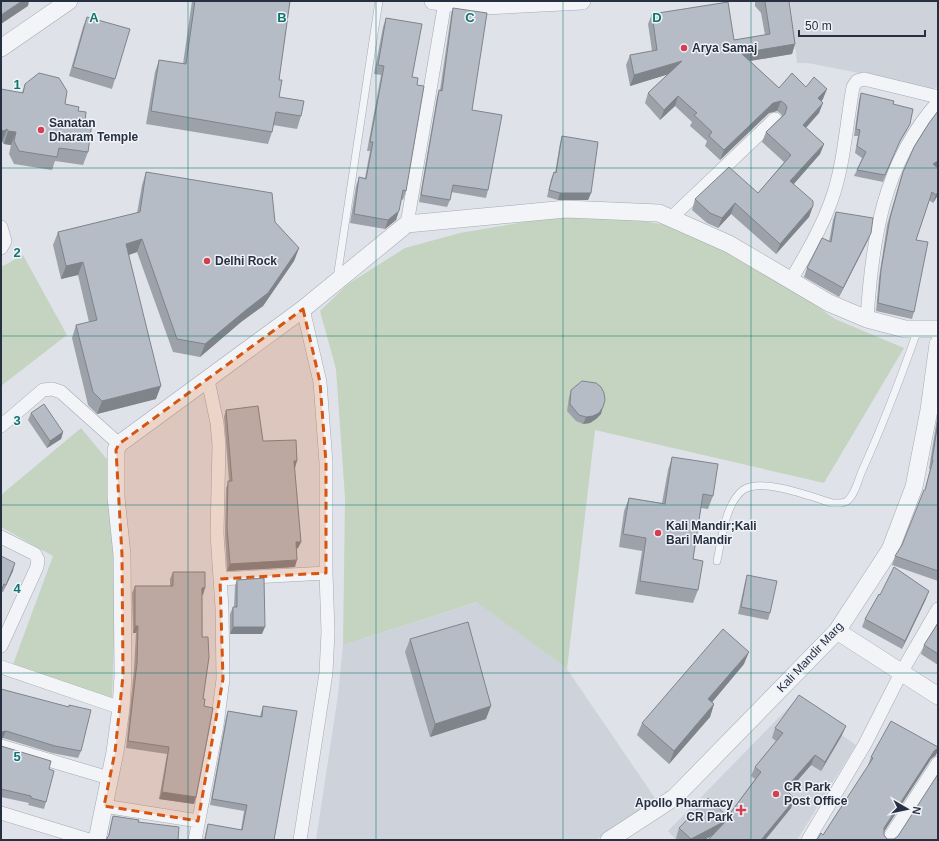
<svg xmlns="http://www.w3.org/2000/svg" width="939" height="841" font-family="Helvetica,sans-serif">
<style>
.built{fill:#cdd2db}
.green{fill:#c4d4c0}
.lines{fill:none;stroke-linecap:round;stroke-linejoin:round}
.service-casing{stroke:#a4aab3;stroke-width:8}
.minor-casing{stroke:#a4aab3;stroke-width:14}
.tertiary-casing{stroke:#a4aab3;stroke-width:18}
.service{stroke:#f2f4f7;stroke-width:7}
.minor{stroke:#f2f4f7;stroke-width:13}
.tertiary{stroke:#f2f4f7;stroke-width:17}
.wall{fill:#9da2aa}
.shaded-wall{fill:#7f848b}
.building{fill:#b6bcc6;stroke:#7f848b}
.marked{fill:#d55511;fill-opacity:0.2;stroke:#d55511;stroke-width:3;stroke-dasharray:8 5;stroke-linejoin:round}
.grid{fill:none;stroke:#0f766e;stroke-width:1;stroke-opacity:0.55}
.poi-dot{fill:#d53e50;stroke:#eff2f7;stroke-width:1.5}
.labels{text-anchor:middle;stroke-width:3;stroke-linejoin:round;paint-order:stroke}
.poi-label{font-size:12px;font-weight:bold;fill:#273041;stroke:#eff2f7;text-anchor:start}
.street-label{font-size:12px;fill:#273041;stroke:#eff2f7}
.grid-label{font-size:13px;text-anchor:middle;font-weight:bold;fill:#0f766e;stroke:#eff2f7;stroke-width:3;stroke-linejoin:round;paint-order:stroke}
</style>
<rect width="100%" height="100%" fill="#dfe3e9"/>
<path class="built" d="M790 1H938V86L929 93 884 78 808 63H797Z
M478 602 567 669 657 801 596 840H316L338 695 343 645Z
M794 702 856 745 797 840H676L668 831Z"/>
<path class="green" d="M582 212 681 227 773 275 835 319 904 348 824 483 595 430 567 669 477 602 343 645 345 498 336 369 320 311 348 284 405 248 460 233Z
M23 255 67 335 1 386V267Z
M81 428 110 463 116 581 112 700 12 667 53 556 1 527V495Z"/>
<g class="lines">
<g class="service-casing">
<path id="service" d="M337 278 379 1
M717 561C720 547 722 530 727 516 730 507 735 496 743 490 761 477 812 497 832 503 837 503 843 504 847 501 855 495 858 480 862 471 883 425 901 377 918 329"/>
</g>
<g class="minor-casing">
<path id="minor" d="M671 218 775 119
M407 224 445 2
M1 227 5 241 1 248
M791 280C805 256 820 231 830 204 844 168 846 125 853 87L857 81 864 79 938 97
M867 319C872 240 883 163 938 102
M1 426 43 390 52 389 61 392 119 444
M1 537 35 554 38 560 37 567 1 646
M220 579 326 573
M1 667 121 708
M1 746 109 778
M104 806 198 821
M1 813 89 840
M195 840 217 725 223 679 222 608 217 534 219 445 217 423 208 380
M300 840 326 673 328 632 326 573V463L320 382 303 309
M808 840 865 744 901 673 938 609
M888 840 938 763"/>
</g>
<g class="tertiary-casing">
<path id="tertiary" d="M433 1 484 6 582 1
M1 48 69 1
M837 631 938 696
M97 840 115 752 121 708 123 676 122 555 116 497V450L119 444 303 309 407 224 566 209 659 213 729 244 829 303 867 319 905 329H938
M609 840 675 797 837 631 890 550 914 487 929 410 938 344"/>
</g>
<use href="#service" class="service"/>
<use href="#minor" class="minor"/>
<use href="#tertiary" class="tertiary"/>
</g>
<path class="wall" d="M192 1H290L279 80V97L301 116 297 129 273 125 272 132 268 144 146 124 155 72 159 60 183 64Z
M755 1H789L795 44 792 54 750 61 779 88 806 87 823 99 821 101 819 113 806 128 824 144 820 154 793 184 813 206 809 217 776 254 731 214 718 228 707 223 692 210 695 199 758 193 784 162 762 142 766 132 782 116 781 114 777 111 769 113 720 160 705 146 707 141 690 126 692 122 675 106 660 120 645 103 648 93 668 74 630 86 626 65 630 55 652 51 648 24 652 14 734 40 765 35 761 13 755 6Z
M453 8 472 110 488 190 486 198 451 192 450 200 447 207 419 202 437 97 439 90H440L451 15Z
M87 17 115 79 112 89 69 76 83 27Z
M386 18 412 77 417 85 406 191 403 200 401 199 396 220 385 229 350 223 356 186 359 177 365 178 370 151H367L381 75 374 74 383 27Z
M25 84 78 111 85 122 88 152 83 165 55 161 52 170 14 164 9 154 11 145 4 144 2 142 1 143V89L22 93Z
M861 93 893 104 910 124 907 130 897 147 883 182 854 176 857 170 862 158 855 153 858 136H854L859 100Z
M938 111V166L937 167 938 195 933 203 929 200 916 240 914 312 912 319 876 311 879 278 887 225 900 180 903 172Z
M562 136 591 193 588 200H558L547 197 551 179 554 172 555 173 560 143Z
M146 172 275 222 299 248 294 261 263 306 241 322 200 357 173 352 137 252 129 255 156 399 97 414 88 405 72 338 76 325 89 322 78 275 61 279 53 245 58 232 137 213 142 185Z
M836 212 867 242 839 297 804 277 807 268 829 242 833 220Z
M571 390 601 414 596 419 590 423 583 424 576 421 567 411 569 397Z
M226 410 263 441 295 468H294L301 542 298 548 296 549 295 567 227 571 225 534 226 488 229 481 224 417Z
M938 412V581L892 565 895 556 902 545 925 490 930 469H929Z
M31 413 63 432 61 439 47 448 28 420Z
M672 457 713 496 708 509 701 508 693 559 698 590 693 603 635 594 642 551 619 547 624 511 629 498 662 503 668 470Z
M1 556 13 571 3 592H1Z
M173 572 203 595H202L203 699 204 706 194 804 159 799 167 754 126 748 134 669 136 633H133L132 593 135 586H170V579Z
M747 575 770 613 768 620 738 614 745 582Z
M237 580 262 634H230V614L233 607H234L235 586Z
M880 595 926 599 902 649 862 627 865 619Z
M938 623V665L921 654 924 645Z
M410 639 486 719 430 737 405 652Z
M744 664 712 702 714 704 710 717 669 764 637 735 642 723Z
M1 689 81 751 78 758 52 753 3 738Z
M263 706 274 840H204L206 831 208 824 241 830 244 811 210 805 226 717 228 711 260 716Z
M846 726 842 735 821 771 811 765 788 792 791 808 765 840H708L712 836 704 840H678L676 838 679 828 729 817 731 812 755 779 751 776 755 767 776 741 772 738 775 728Z
M1 746 49 769 46 802 44 809 28 805 29 803 1 797Z
M936 755 931 759 884 832V835L887 839 938 840H817L823 835 869 765H868L871 757Z
M113 816 138 822 108 837 111 823Z"/>
<path class="shaded-wall" d="M22 1H29L28 6 1 24V15Z
M795 44 792 54 737 63 741 53Z
M682 61 679 71 630 86 634 75Z
M827 89 823 99 814 109 818 98Z
M678 96 675 106 660 120 664 110Z
M781 101 777 111 769 113 720 160 724 150 773 103Z
M823 103 819 113 799 135 803 125Z
M7 129 2 142 1 143V130Z
M8 131 16 132 11 145 4 144Z
M824 144 820 154 787 192 790 181Z
M938 161V166L931 172 933 164Z
M938 192V195L933 203 936 195Z
M560 193H591L588 200H558Z
M735 203 731 214 718 228 722 218Z
M813 206 809 217 776 254 780 244Z
M399 211 396 220 385 229 388 220Z
M871 233 867 242 839 297 843 288Z
M142 239 137 252 122 257 126 244Z
M299 248 294 261 263 306 241 322 200 357 205 344Z
M83 262 78 275 61 279 66 266Z
M161 386 156 399 97 414 102 401Z
M603 407 601 414 596 419 590 423 583 424 586 417Z
M63 432 61 439 47 448 50 441Z
M294 461H297L295 468H291Z
M296 542H301L298 548 294 549Z
M297 560 295 567 227 571 230 564Z
M15 563 13 571 3 592 6 585Z
M202 588H205L203 595H199Z
M929 591 926 599 902 649 905 641Z
M135 626H138L136 633H133Z
M233 627H265L262 634H230Z
M749 652 744 664 704 712 708 699Z
M714 704 710 717 669 764 674 751Z
M491 706 486 719 430 737 435 724Z
M846 726 842 735 821 771 825 762Z
M6 731 3 738 1 739V732Z
M938 748V750L936 755 931 759 881 836 884 828 934 751Z
M815 755 811 765 781 799 785 789Z
M162 792 196 797 194 804 159 799Z
M795 799 791 808 765 840H761Z
M727 820 724 829 704 840H691V839Z"/>
<path class="building" d="M1 1H22L1 15Z
M195 1H290L279 80H282L279 97 304 101 301 116 276 112 272 132 151 111 159 60 186 64Z
M764 1H789L795 44 741 53 779 88 792 73 806 87 814 77 827 89 818 98 823 103 803 125 824 144 790 181 813 201V206L780 244 735 203 722 218 710 213 695 199 729 167 758 193 791 155 766 132 785 114 787 107 785 104 781 101 773 103 724 150 709 136 712 132 694 115 697 113 678 96 664 110 648 93 682 61 634 75 630 55 657 50 652 14 728 2 734 40 770 34 765 2Z
M453 8 487 13 472 110 502 115 488 190 453 185 450 200 421 195 439 90 442 91Z
M87 17 130 29 115 79 73 67Z
M386 18 422 24 412 77 418 78 417 85 424 86 406 191 403 190 399 211 388 220 354 214 359 177 366 179 373 142H370L384 66 378 65Z
M39 73 59 78 67 91 65 104 79 107 78 111 86 112 85 122 92 123 88 152 59 148 57 157 19 151 14 141 16 132 8 131 7 129 4 131 1 130V89L23 93 25 84Z
M861 93 894 101 893 104 913 109 910 124 900 141 885 175 857 170 866 152 857 146 860 130 856 129Z
M938 111V161L933 164 938 168V192L936 195 932 192 916 240 928 242 914 312 878 303 881 270 890 218 903 172 914 147 929 123Z
M562 136 598 142 591 193H560L549 190 554 172 556 173Z
M146 172 272 193 275 222 299 248 268 293 246 310 205 344 177 339 142 239 126 244 161 386 102 401 93 392 76 325 97 320 83 262 66 266 58 232 140 212Z
M836 212 873 218 871 233 843 288 807 268 822 238 831 242Z
M582 381 596 383 601 387 604 393 605 400 603 407 599 413 593 416 586 417 579 415 570 404 571 390Z
M44 404 63 432 50 441 31 413Z
M258 406 263 441 296 440 297 461H294L301 542H296L297 560 230 564 227 527 228 481H232L226 410Z
M938 422V571L895 556 902 545 924 490H925L933 460H932Z
M672 457 718 464 713 496 703 494 693 559 703 561 698 590 640 581 646 538 623 534 629 498 665 504Z
M1 556 15 563 6 585 4 584 1 591Z
M894 567 929 591 905 641 865 619 879 594 880 595Z
M173 572H205V588H202V637H208L209 657 203 699H205L204 706 213 708 196 797 162 792 169 747 128 741 137 663 138 626H135V586H173Z
M747 575 777 581 770 613 741 607Z
M264 578 265 627H233V607H237V580Z
M468 622 491 706 435 724 410 639Z
M938 623V654L924 645Z
M723 629 749 652 708 699 714 704 674 751 642 723Z
M1 689 69 707V705L91 710 81 751 55 746 6 731 1 732Z
M799 695 846 726 825 762 815 755 785 789 795 799 761 840H708L727 820 691 839 679 828 708 798 729 818 732 814 731 812 761 772 755 767 783 733 775 728Z
M263 706 297 711 274 840H205L208 824 242 830 247 805 212 799 228 711 262 717Z
M891 721 938 747V748L934 751 884 828V835L887 839H894L898 836 938 774V840H817L821 833 823 835 873 758 871 757Z
M1 746 51 761 49 769 54 771 46 802 31 798V796L1 789Z
M113 816 139 820 138 822 179 827 178 840H106L109 835Z"/>
<path class="marked" d="M303 309 320 382 326 463V573L220 579 223 679 198 821 104 806 115 752 123 676 122 555 116 450 119 444Z"/>
<path class="grid" d="M188 1V840M376 1V840M563 1V840M751 1V840M1 168H938M1 336H938M1 505H938M1 673H938"/>
<g class="poi-dot">
<circle cx="684" cy="48" r="4"/>
<circle cx="41" cy="130" r="4"/>
<circle cx="207" cy="261" r="4"/>
<circle cx="658" cy="533" r="4"/>
<circle cx="776" cy="794" r="4"/>
<path d="M739 804h4v4h4v4h-4v4h-4v-4h-4v-4h4z"/>
</g>
<g class="labels">
<g class="poi-label">
<text x="692" y="52">Arya Samaj</text>
<text x="49" y="127">Sanatan<tspan x="49" dy="14">Dharam Temple</tspan></text>
<text x="215" y="265">Delhi Rock</text>
<text x="666" y="530">Kali Mandir;Kali<tspan x="666" dy="14">Bari Mandir</tspan></text>
<text x="784" y="791">CR Park<tspan x="784" dy="14">Post Office</tspan></text>
<text x="733" y="807" text-anchor="end">Apollo Pharmacy<tspan x="733" dy="14">CR Park</tspan></text>
</g>
<g class="street-label">
<text transform="translate(810 657) rotate(-47)" y="4">Kali Mandir Marg</text>
</g>
</g>
<g class="grid-label">
<text x="94" y="22">A</text>
<text x="282" y="22">B</text>
<text x="470" y="22">C</text>
<text x="657" y="22">D</text>
<text x="17" y="89">1</text>
<text x="17" y="257">2</text>
<text x="17" y="425">3</text>
<text x="17" y="593">4</text>
<text x="17" y="761">5</text>
</g>
<rect width="939" height="841" fill="none" stroke="#273041" stroke-width="4"/>
<g transform="translate(907 809) rotate(99)" stroke="#eff2f7" stroke-width="3" paint-order="stroke">
<path d="M0-3L7 15L0 10L-7 15Z" fill="#273041"/>
<text y="-6" font-size="11" font-weight="bold" text-anchor="middle" fill="#273041">N</text>
</g>
<path d="M799 30v6h126v-6" fill="none" stroke="#273041" stroke-width="2"/>
<text x="805" y="30" font-size="12" fill="#273041" stroke="#eff2f7" stroke-width="3" paint-order="stroke">50 m</text>
</svg>
